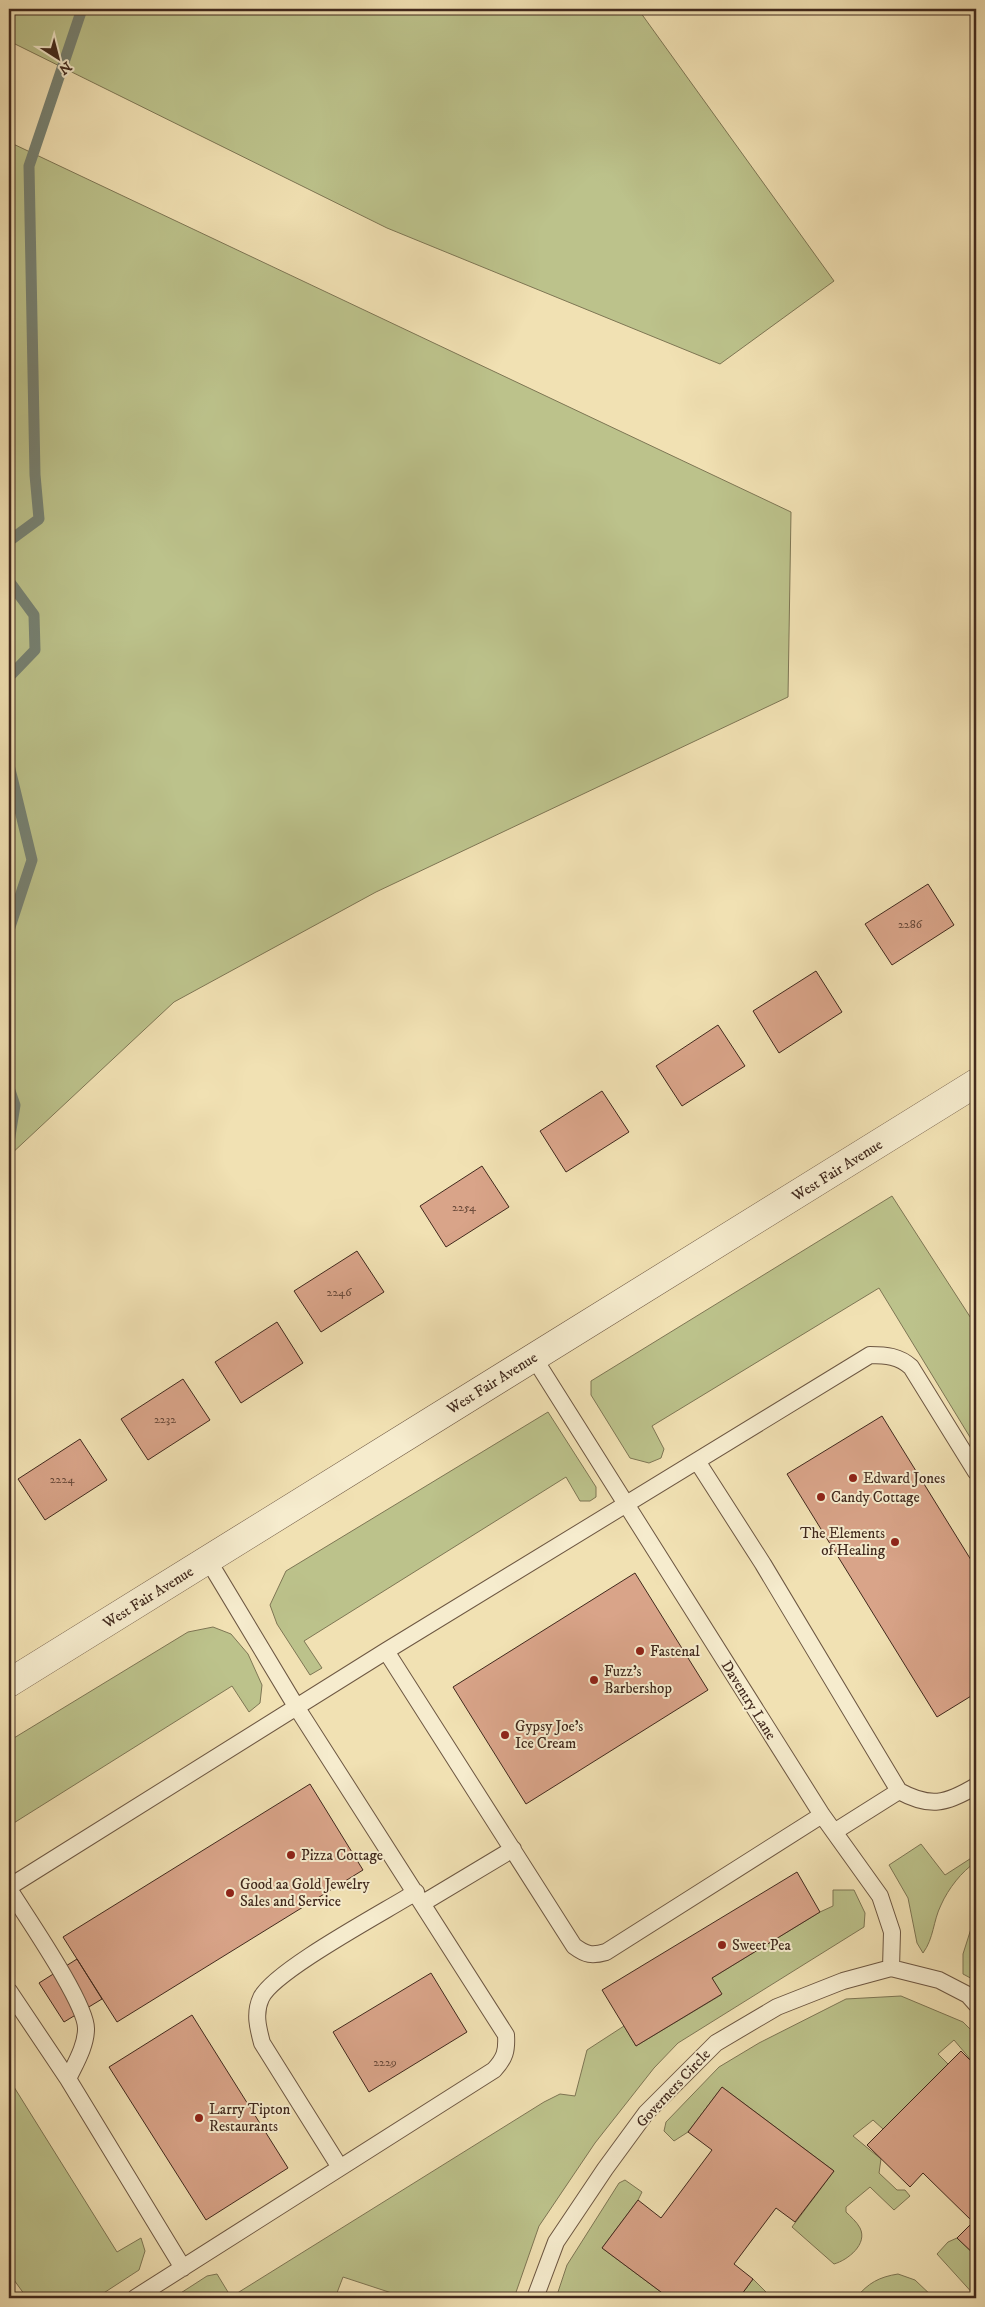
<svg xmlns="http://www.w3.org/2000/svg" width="985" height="2307" font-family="'IM FELL DW Pica',serif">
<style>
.green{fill:#bcc28b;stroke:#7e7654}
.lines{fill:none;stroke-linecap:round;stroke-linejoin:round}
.stream{stroke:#778273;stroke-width:11}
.building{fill:#d9a489;stroke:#41291d}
.service-casing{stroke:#6d5742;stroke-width:18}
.tertiary-casing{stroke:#6d5742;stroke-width:29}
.service{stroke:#f6ecce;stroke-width:16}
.tertiary{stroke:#f6ecce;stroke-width:28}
.poi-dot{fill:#8f2418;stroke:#f6ecce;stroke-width:2}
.labels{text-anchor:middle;stroke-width:4;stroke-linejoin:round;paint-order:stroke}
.number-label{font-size:12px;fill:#674838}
.street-label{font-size:15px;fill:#41291d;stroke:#f6ecce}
.poi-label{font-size:15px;fill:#41291d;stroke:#f6ecce;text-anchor:start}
</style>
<rect width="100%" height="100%" fill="#f1e1b3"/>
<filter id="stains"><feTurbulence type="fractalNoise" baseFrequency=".004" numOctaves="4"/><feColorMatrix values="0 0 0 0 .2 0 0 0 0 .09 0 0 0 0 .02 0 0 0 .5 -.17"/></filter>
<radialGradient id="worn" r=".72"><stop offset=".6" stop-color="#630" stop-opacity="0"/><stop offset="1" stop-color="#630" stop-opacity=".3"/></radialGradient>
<path class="green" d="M9 9H638L834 281 720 364 387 228 9 41Z
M9 142 791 512 788 697 376 892 174 1002 9 1156Z
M892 1196 976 1326V1447L879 1288 652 1426 664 1449 661 1458 649 1463 630 1458 591 1395V1381Z
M548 1412 596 1487V1497L590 1501H580L566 1477 304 1641 322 1668 310 1675 277 1624 270 1605 286 1571Z
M213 1627 231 1634 248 1654 262 1685 260 1703 249 1712 232 1686 9 1826V1741L188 1632Z
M921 1844 945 1875 976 1855V1862C962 1871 948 1889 941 1905 933 1921 934 1938 923 1953L917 1943 908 1898 889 1865Z
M833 1890H854L865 1913 864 1927 678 2043 654 2068 595 2143 539 2226 514 2298H407L343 2277 335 2298H173L207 2276 217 2274 231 2297 544 2102 560 2094 575 2096 587 2050 624 2026 636 2046 721 1995 712 1978 820 1912 833 1906Z
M976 1913V1981L963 1974V1954Z
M901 1996 963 2022 976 2035V2066L954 2040 938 2054 948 2064 883 2129 873 2120 853 2136 881 2159 879 2173 897 2190H905L910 2196 894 2210 870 2187 846 2207V2212C850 2216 857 2222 860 2228 868 2244 848 2260 834 2264L792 2227 834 2171 722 2087 688 2132 674 2141 664 2131 666 2122 719 2067 759 2043 846 1999Z
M9 2079 117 2252 141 2238 145 2251 139 2270 96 2298H27L9 2273Z
M625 2180 642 2192 638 2200 602 2248 669 2298H556L567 2265 619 2183Z
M957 2238 976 2256V2297L937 2254 948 2242Z
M898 2274 915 2280 934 2298H856C868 2283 879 2277 898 2274Z
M753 2279 772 2298H739Z"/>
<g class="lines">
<path class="stream" d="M9 541 39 519 35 475 29 166 82 9
M9 581 34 615 35 650 9 677
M9 765 32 860 9 930
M9 1088 15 1105 9 1142"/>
</g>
<path class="building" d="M928 884 954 925 892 965 865 924Z
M816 971 842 1012 779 1053 753 1011Z
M718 1025 745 1066 682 1106 656 1066Z
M602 1091 629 1132 566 1172 540 1131Z
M482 1166 509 1207 446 1247 420 1206Z
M357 1251 384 1292 321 1332 294 1291Z
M277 1322 303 1363 241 1403 215 1362Z
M183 1379 210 1420 148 1460 121 1419Z
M882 1416 976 1568V1693L937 1717 787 1474Z
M80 1439 107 1480 45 1520 18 1479Z
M635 1573 708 1690 526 1804 453 1687Z
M310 1784 363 1870 117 2022 63 1937Z
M797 1872 820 1912 712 1978 722 1994 636 2046 602 1990Z
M77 1959 102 1999 64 2022 39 1983Z
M431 1973 467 2032 369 2092 333 2032Z
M192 2015 288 2168 206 2220 109 2067Z
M961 2051 976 2066V2256L957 2238 973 2222 923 2173 910 2187 867 2145Z
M722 2087 834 2171 795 2222 776 2208 734 2264 753 2279 739 2298H669L602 2248 638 2200 661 2218 712 2150 688 2132Z"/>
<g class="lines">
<g class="service-casing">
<path id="service" d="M534 1358 822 1815 880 1896 892 1932 891 1968
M697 1461 763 1564 899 1791C930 1808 946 1804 976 1786
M386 1651 574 1946C586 1955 592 1956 606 1952L822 1815
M834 1832 899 1791
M9 1887 386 1651 870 1355C886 1355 899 1356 911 1367L976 1472
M9 1889C25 1915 87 2004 86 2029 86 2046 75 2064 68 2079
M423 1903 513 1849
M9 1991 68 2079 183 2268
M339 2166 262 2043C258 2028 254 2013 261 1998 273 1971 386 1911 416 1892
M135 2298 494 2070C505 2058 507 2051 506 2035L297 1708 208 1560
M535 2298 556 2242 605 2169 646 2113 716 2043 777 2007 843 1981 891 1968 939 1980 968 1995 976 2004"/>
</g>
<g class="tertiary-casing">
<path id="tertiary" d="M9 1683 976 1083"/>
</g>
<use href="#service" class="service"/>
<use href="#tertiary" class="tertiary"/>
</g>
<g class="poi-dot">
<circle cx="853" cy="1478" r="5"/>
<circle cx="821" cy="1497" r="5"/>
<circle cx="895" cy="1542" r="5"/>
<circle cx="640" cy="1651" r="5"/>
<circle cx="594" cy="1680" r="5"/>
<circle cx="505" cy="1735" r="5"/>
<circle cx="291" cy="1855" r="5"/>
<circle cx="230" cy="1893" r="5"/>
<circle cx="722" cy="1945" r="5"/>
<circle cx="199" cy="2118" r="5"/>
</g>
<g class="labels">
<g class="number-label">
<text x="910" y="928">2286</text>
<text x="464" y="1211">2254</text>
<text x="339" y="1296">2246</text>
<text x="165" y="1423">2232</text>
<text x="62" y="1483">2224</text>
<text x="385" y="2066">2229</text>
</g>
<g class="street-label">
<text transform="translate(837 1170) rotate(-32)" y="5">West Fair Avenue</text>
<text transform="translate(492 1383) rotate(-32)" y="5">West Fair Avenue</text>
<text transform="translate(148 1597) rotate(-32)" y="5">West Fair Avenue</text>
<text transform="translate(749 1700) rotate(58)" y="5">Daventry Lane</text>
<text transform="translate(673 2088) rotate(-47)" y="5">Governers Circle</text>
</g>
<g class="poi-label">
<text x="863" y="1483">Edward Jones</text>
<text x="831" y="1502">Candy Cottage</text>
<text x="885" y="1538" text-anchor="end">The Elements<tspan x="885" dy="17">of Healing</tspan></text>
<text x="650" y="1656">Fastenal</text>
<text x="604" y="1676">Fuzz's<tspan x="604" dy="17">Barbershop</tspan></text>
<text x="515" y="1731">Gypsy Joe's<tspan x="515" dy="17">Ice Cream</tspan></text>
<text x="301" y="1860">Pizza Cottage</text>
<text x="240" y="1889">Good aa Gold Jewelry<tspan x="240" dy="17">Sales and Service</tspan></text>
<text x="732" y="1950">Sweet Pea</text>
<text x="209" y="2114">Larry Tipton<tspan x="209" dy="17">Restaurants</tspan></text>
</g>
</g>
<rect width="985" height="2307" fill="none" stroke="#f1e1b3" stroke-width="30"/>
<rect x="10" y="10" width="965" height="2287" fill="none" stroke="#41291d" stroke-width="2.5"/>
<rect x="15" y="15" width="955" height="2277" fill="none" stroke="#41291d"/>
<g transform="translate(58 58) rotate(144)" stroke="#f6ecce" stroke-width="4" paint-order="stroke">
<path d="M0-4L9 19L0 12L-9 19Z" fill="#41291d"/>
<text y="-8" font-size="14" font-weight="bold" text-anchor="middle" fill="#41291d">N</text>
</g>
<rect width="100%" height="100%" filter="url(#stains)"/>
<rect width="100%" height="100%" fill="url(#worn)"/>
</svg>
